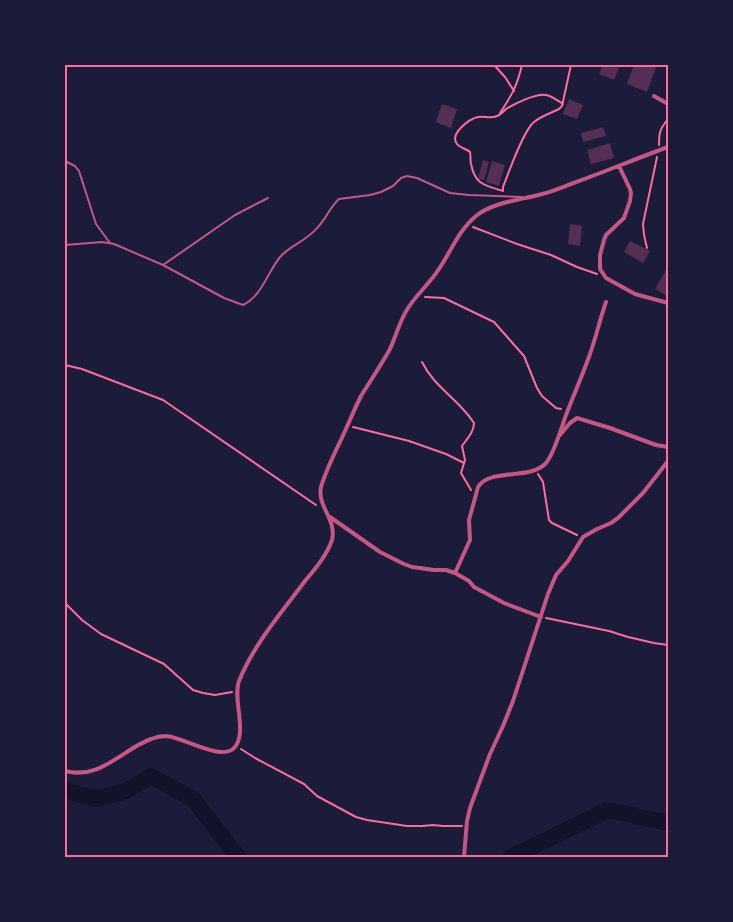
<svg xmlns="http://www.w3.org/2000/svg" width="733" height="922" font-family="Cabin,sans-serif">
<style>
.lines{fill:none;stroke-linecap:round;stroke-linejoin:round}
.river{stroke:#12122b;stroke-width:16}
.building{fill:#542f53}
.path{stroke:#ff6b9d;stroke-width:2}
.service{stroke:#c65784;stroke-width:2}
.minor{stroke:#c65784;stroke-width:4}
.neatline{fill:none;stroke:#ff6b9d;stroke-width:2}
</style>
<rect width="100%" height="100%" fill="#1b1b3a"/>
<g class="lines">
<path class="river" d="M65 790 96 799 125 791 151 776 193 799 238 857
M511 857 608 810 668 823"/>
</g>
<path class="building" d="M603 65H612L619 68 614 80 599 74Z
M634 65H657L647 92 627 84Z
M569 99 583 105 577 119 563 114Z
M442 104 457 109 451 128 436 122Z
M603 127 606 136 583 142 581 133Z
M610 143 614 158 591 164 587 150Z
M483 160 489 162 484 180 478 179Z
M492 161 505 165 499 186 486 182Z
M570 224 582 226 580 246 568 244Z
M630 241 650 251 643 263 624 252Z
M666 270 668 271V296L655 289Z"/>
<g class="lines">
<path class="path" d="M494 65 505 77 514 91
M500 113C512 95 517 86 522 65
M659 145C659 132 660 129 668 119
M503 191C485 185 475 185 471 164 470 160 471 156 470 152 467 149 460 148 457 144 449 134 469 119 478 117 484 116 491 119 497 116 500 115 503 112 506 109 514 104 536 93 546 95 552 96 557 100 563 104
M503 191V187C509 172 523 131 534 122 541 116 551 113 559 109L562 106 571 65
M473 227 517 244 551 255 577 267 597 274
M647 248 644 235 643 224 657 157
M425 297 444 298 494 322 524 356 537 388 542 396 556 408 561 409
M422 362C432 382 447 392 461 407 466 412 470 417 474 423 474 432 467 439 462 446L465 460 461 473 471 490
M65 365 82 369 163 400 316 505
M353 427 409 441 446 454 464 463
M538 474 543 482 549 520 552 523 577 535
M65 603 82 620 101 634 164 664 193 690 203 693 215 695 232 692
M546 618 609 631 628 637 654 643 668 645
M241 749 255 758 304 784 317 796 356 817 367 820 407 826H422L433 825 443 826H462"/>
<path class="service" d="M65 161 75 166 79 171 96 224 110 243
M65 245 102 242 114 244 163 265 224 298 243 305C263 295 267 272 281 256 291 245 308 240 318 227 326 219 330 207 339 199L370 195 381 192 393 186 401 178 407 176 417 178 450 193 469 195 522 197
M163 265 235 215 268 198"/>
<path class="minor" d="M654 96 668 104
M619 166 630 189 631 193 630 201 624 218 606 235 604 240 600 255V269L606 278 635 294 668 303
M560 435 570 423 577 418 610 428 656 445 668 447
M330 517 380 552 404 564 412 567 434 570H446L455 573 469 581 474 587 504 603 541 617
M455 573 470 540 469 520 478 487C490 468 529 480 545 464 553 457 562 426 566 415 574 394 583 374 590 354 596 337 600 319 606 302
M65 771C101 780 121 750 151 739 156 737 161 736 166 736 183 737 218 760 233 749 249 735 232 699 239 681 254 644 281 613 305 581 315 569 327 555 332 540 337 519 317 507 321 487 325 473 332 459 338 446 346 430 353 412 361 396 371 380 381 365 390 349 396 336 400 320 408 308 417 294 430 283 439 269 451 251 459 230 476 216 493 202 521 200 542 194 555 191 567 185 579 181 609 170 638 158 668 147
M464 857 467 821 470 808 490 754 503 726 513 701 548 594 556 575 568 561 583 537 597 529 611 523 618 518 643 493 668 461"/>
</g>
<rect width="733" height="922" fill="none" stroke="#1b1b3a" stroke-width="132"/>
<rect x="66" y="66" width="601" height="790" class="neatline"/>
</svg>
